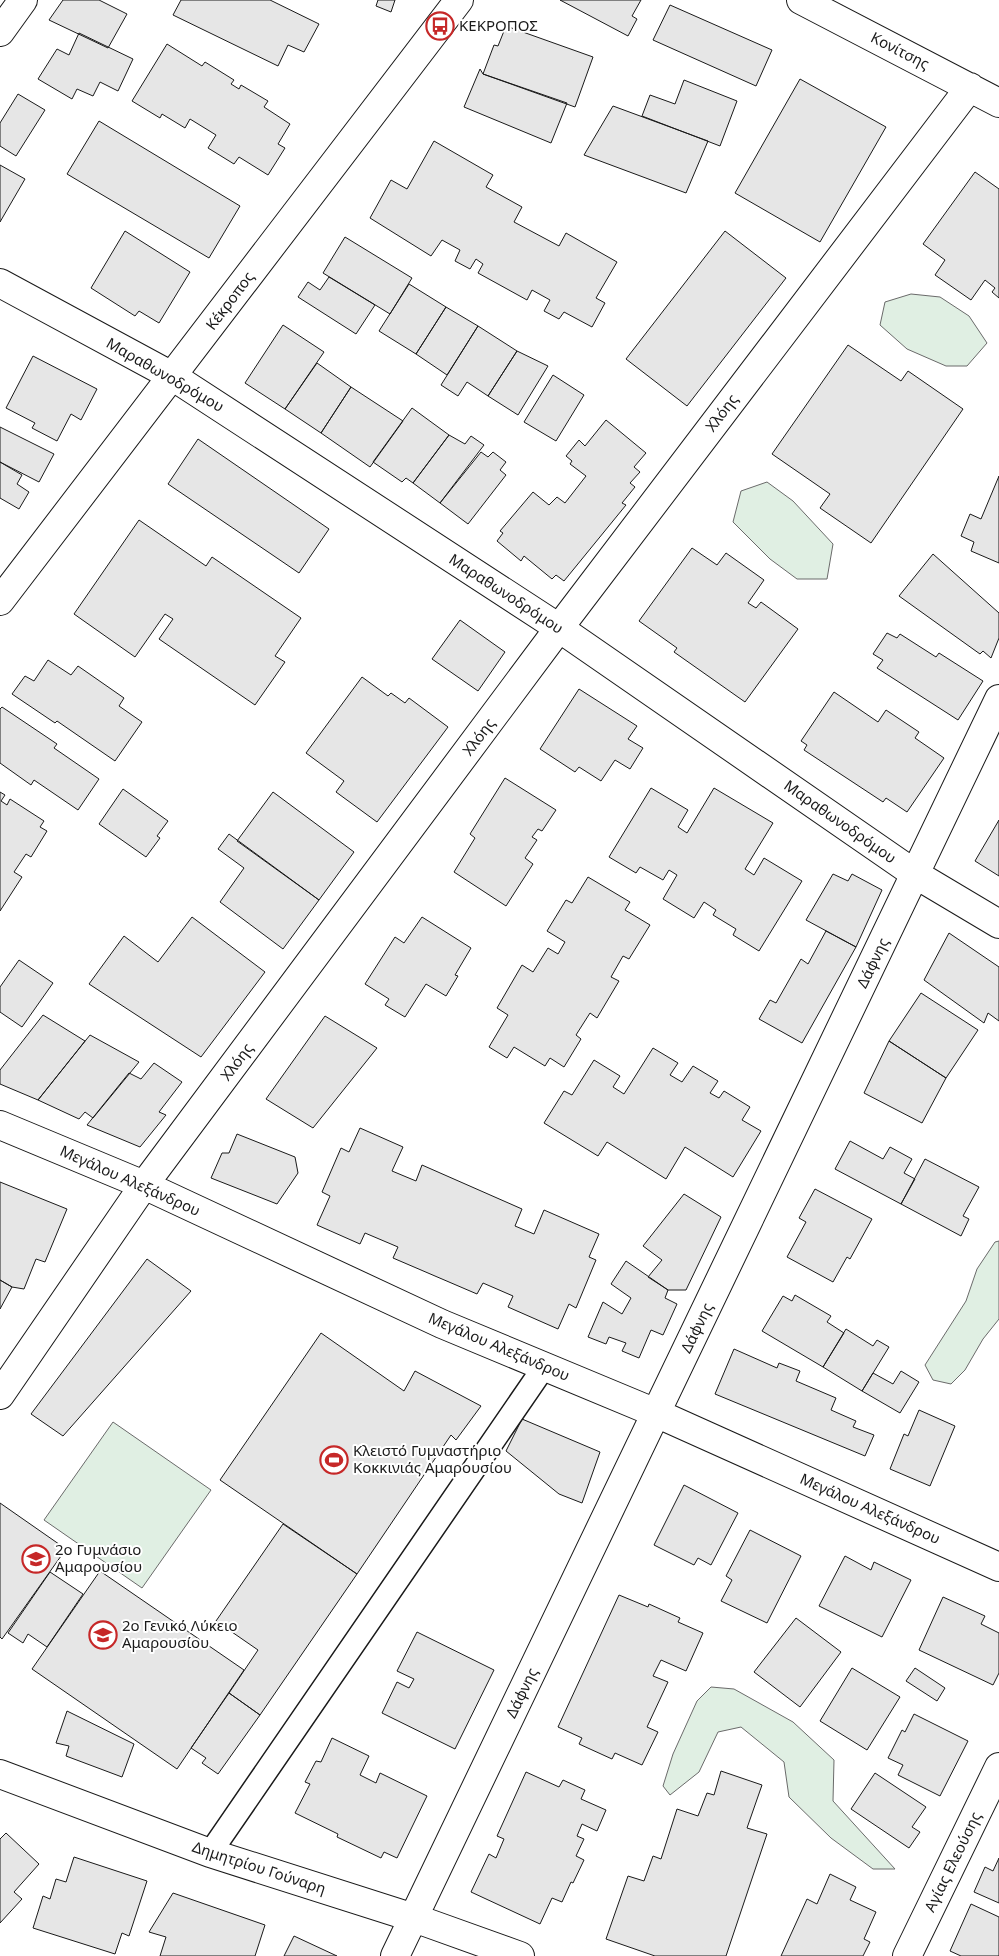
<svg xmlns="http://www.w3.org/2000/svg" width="999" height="1956" font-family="'Noto Sans',sans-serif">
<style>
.green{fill:#e0efe3;stroke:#6a6a6a}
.building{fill:#e6e6e6;stroke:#1a1a1a}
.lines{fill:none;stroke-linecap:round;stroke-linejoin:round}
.pedestrian-casing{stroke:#1a1a1a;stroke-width:25}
.minor-casing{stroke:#1a1a1a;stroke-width:30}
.pedestrian{stroke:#fff;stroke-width:22}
.minor{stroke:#fff;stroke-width:28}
.labels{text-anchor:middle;stroke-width:4;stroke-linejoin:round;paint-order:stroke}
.poi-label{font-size:15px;fill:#1a1a1a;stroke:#fff;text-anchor:start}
.street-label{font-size:15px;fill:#1a1a1a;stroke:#fff}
</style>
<rect width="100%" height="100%" fill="#fff"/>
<path class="green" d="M911 294 940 297 969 316 987 343 967 366H946L907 349 880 325 885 302Z
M767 482 793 501 833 544 827 579H797L770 559 733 522 741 491Z
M999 1241V1319L983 1339 965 1370 951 1384 933 1380 925 1365 966 1301 977 1269 995 1242Z
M113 1422 211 1490 142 1588 44 1520Z
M711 1687 734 1689 793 1722 834 1760 833 1801 895 1869H873L831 1838 789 1797 784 1762 741 1727 718 1732 699 1772 670 1795 663 1786 673 1754 697 1701Z"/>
<path class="building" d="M63 0H99L127 14 108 48 49 20Z
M181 0H270L319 24 304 52 288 45 278 66 173 15Z
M378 0H395L391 12 376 6Z
M560 0H641L632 16 637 19 628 36Z
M670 5 772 50 756 86 653 40Z
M506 26 593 57 575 107 483 74 494 45 498 46Z
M79 33 133 59 118 91 100 82 93 96 77 89 72 99 38 79 57 49 69 55Z
M167 44 202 66 205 62 234 80 231 84 239 89 241 85 268 101 264 107 290 124 278 144 285 148 268 175 239 157 234 164 208 148 216 135 190 119 185 128 162 114 160 118 132 101Z
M480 69 483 74 567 103 551 143 464 107Z
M800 79 886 127 820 242 735 193Z
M684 80 737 101 720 146 642 116 650 95 675 104Z
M18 94 45 110 16 156 0 146V123Z
M613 106 708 141 686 193 584 155Z
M99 121 240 206 209 258 67 174Z
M434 141 493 175 486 187 522 207 514 222 559 246 566 233 617 262 596 298 605 303 592 327 564 312 559 319 544 311 550 300 532 290 527 300 478 273 483 264 476 259 470 269 455 261 460 250 442 240 431 256 370 218 391 180 407 189Z
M0 165 25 179 0 222Z
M975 172 999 189V298L992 292 995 288 985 280 971 300 935 275 945 260 923 244Z
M125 231 190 272 159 323 139 311 135 316 91 288Z
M725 231 786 278 687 406 626 359Z
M345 237 412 278 390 314 323 273Z
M329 277 375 305 356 334 298 297 308 282 320 290Z
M409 284 446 307 416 354 379 331Z
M446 307 478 326 447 375 416 354Z
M283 325 324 352 285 409 245 383Z
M478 326 517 351 488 396 467 382 458 396 441 385Z
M848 345 901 381 908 371 963 409 871 543 820 508 830 494 772 454Z
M517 351 548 366 518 415 488 396Z
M33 356 97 389 81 420 71 414 57 441 32 428 35 423 6 408Z
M317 363 351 387 321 433 285 409Z
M553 375 584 395 556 441 524 422Z
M351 387 403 421 370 467 321 433Z
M412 408 449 435 413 483 406 478 402 482 373 462Z
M606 420 646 453 634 467 640 472 630 483 635 487 622 503 626 505 564 581 556 575 552 579 524 556 521 561 497 541 503 533 500 531 533 492 549 505 557 497 565 503 586 476 570 464 572 461 566 456 579 440 585 446Z
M0 427 54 454 39 482 0 462Z
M449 435 465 444 471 436 484 445 440 503 413 483Z
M198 439 329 529 299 573 168 484Z
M481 452 488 457 493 452 506 462 500 470 506 475 468 524 440 503Z
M0 462 22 475 17 484 29 492 19 509 0 498Z
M999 476V563L971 551 974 542 961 536 970 514 981 519Z
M139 520 206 566 212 557 301 618 275 656 285 662 255 705 159 639 173 619 165 614 135 657 74 614Z
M692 548 717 565 726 553 764 580 748 603 756 608 761 602 798 629 745 702 674 652 677 648 639 621Z
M933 554 999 613V638L991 658 983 651 980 654 899 596Z
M460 620 505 652 478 691 432 659Z
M887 633 897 638 900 634 936 657 939 653 983 681 958 720 877 668 883 660 873 654Z
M48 660 71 675 78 666 124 698 119 706 142 722 115 761 57 721 55 723 12 694 25 676 34 681Z
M362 677 388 696 391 693 405 703 409 698 448 727 377 822 336 792 344 781 306 753Z
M579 689 637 726 628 739 643 748 630 769 615 760 601 781 579 767 575 772 540 749Z
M834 692 878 722 886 710 919 732 915 738 944 758 907 812 886 798 883 802 804 750 807 745 801 741Z
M2 707 57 744 54 748 99 779 78 810 34 780 31 785 0 763V709Z
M505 778 556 810 542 831 538 829 532 837 537 840 525 858 533 864 506 906 454 872 475 838 470 834Z
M651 788 688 810 678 827 687 833 714 788 773 823 745 869 754 875 764 858 802 881 759 951 733 935 736 929 713 915 716 910 704 902 694 918 663 899 677 875 669 870 663 880 640 867 636 873 609 857Z
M123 789 168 821 157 836 160 838 146 857 99 824Z
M0 792 5 795 1 801 7 805 10 799 44 821 40 827 47 831 31 857 26 854 14 872 22 877 0 911Z
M273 792 354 852 319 900 237 841Z
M999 820V876L975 861Z
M229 834 319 900 283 949 220 902 244 868 218 849Z
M833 874 848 881 852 874 882 890 856 947 806 920Z
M588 877 630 902 625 910 650 925 629 959 623 956 611 977 619 981 597 1018 590 1013 576 1035 581 1039 564 1067 550 1058 545 1066 514 1047 507 1058 489 1047 508 1015 497 1008 522 965 533 972 548 948 558 954 565 942 547 931 566 900 572 903Z
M192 917 265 972 201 1057 89 984 124 936 158 962Z
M422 917 471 948 455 975 458 976 446 996 426 984 405 1017 385 1005 389 999 365 984 395 937 404 943Z
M826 931 856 947 802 1043 759 1019 770 1000 776 1003 801 959 808 964Z
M949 933 999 967V1021L988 1013 984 1023 924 980Z
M19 960 53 983 22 1027 0 1012V987Z
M921 993 978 1030 946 1078 889 1041Z
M43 1015 85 1041 38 1100 0 1084V1070Z
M325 1016 377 1048 313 1128 266 1099Z
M90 1035 139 1062 93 1118 85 1112 79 1119 38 1100Z
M889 1041 946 1078 922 1123 864 1093Z
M653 1048 678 1063 670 1075 682 1082 693 1066 718 1081 710 1093 719 1098 724 1091 750 1107 742 1120 761 1131 733 1177 685 1147 666 1179 607 1142 598 1156 544 1123 564 1091 572 1095 594 1060 620 1076 613 1087 624 1094Z
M154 1063 182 1082 159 1112 166 1115 140 1147 87 1125 129 1073 141 1079Z
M360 1128 403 1147 392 1171 416 1181 422 1165 522 1209 515 1226 534 1234 544 1210 599 1234 589 1257 596 1260 576 1308 569 1304 558 1329 508 1307 513 1296 483 1283 477 1294 393 1258 398 1247 365 1233 360 1244 317 1225 330 1196 322 1192 341 1148 349 1152Z
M237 1134 295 1157 298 1173 277 1204 211 1178 222 1153H229Z
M850 1141 883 1159 890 1147 912 1159 904 1173 915 1179 901 1204 835 1169Z
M925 1159 979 1187 963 1216 969 1219 961 1236 901 1204Z
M0 1182 67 1209 45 1262 36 1259 24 1289 12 1287 0 1280Z
M815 1189 872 1219 850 1259 847 1257 833 1282 787 1257 806 1222 799 1218Z
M684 1194 721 1217 686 1290H668L648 1277 662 1260 643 1246Z
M147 1259 191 1291 63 1436 31 1414Z
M626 1261 668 1290 665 1298 677 1304 663 1335 651 1330 639 1358 622 1351 626 1343 609 1337 606 1344 588 1337 603 1302 622 1314 631 1298 611 1284Z
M0 1280 12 1287 0 1309Z
M795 1295 831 1316 827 1322 844 1333 823 1367 762 1331 783 1296 792 1301Z
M846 1329 873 1346 877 1340 889 1347 862 1391 823 1367Z
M321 1333 404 1391 415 1371 481 1406 456 1440 451 1435 357 1574 220 1480Z
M734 1349 777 1368 779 1363 800 1371 796 1381 836 1398 831 1410 856 1421 853 1427 874 1435 865 1456 715 1394Z
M901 1371 919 1382 900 1413 862 1391 873 1373 893 1384Z
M919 1410 955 1426 930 1486 890 1469 904 1434 908 1436Z
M522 1419 600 1452 582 1503 559 1494 506 1451Z
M684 1485 738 1513 711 1565 698 1558 694 1565 654 1545Z
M0 1503 66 1549 2 1639 0 1637Z
M283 1524 357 1574 260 1715 229 1693 258 1650 216 1621Z
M750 1530 801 1556 767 1623 721 1601 732 1580 726 1576Z
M845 1556 871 1570 874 1562 911 1580 882 1637 819 1606Z
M100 1571 244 1670 177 1769 32 1669Z
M50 1572 83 1594 47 1647 28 1634 23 1643 8 1633Z
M619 1595 648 1607 649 1604 680 1618 678 1622 703 1633 686 1671 661 1660 653 1676 668 1682 647 1727 658 1732 642 1765 615 1753 612 1759 579 1744 582 1738 558 1727Z
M943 1597 985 1616 981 1624 999 1633V1673L993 1685 919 1650Z
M796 1618 841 1652 800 1707 754 1672Z
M417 1632 494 1670 455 1749 382 1713 397 1682 409 1688 414 1679 397 1671Z
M852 1668 900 1697 867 1750 820 1721Z
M915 1668 945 1688 937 1701 906 1681Z
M229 1693 260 1715 218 1774 202 1763 206 1758 191 1748Z
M67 1711 134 1744 122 1777 66 1756 69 1746 56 1743Z
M914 1714 968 1741 940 1796 898 1775 903 1765 888 1758 902 1730 905 1732Z
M332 1738 369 1756 360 1775 376 1783 380 1773 427 1796 397 1858 384 1852 381 1858 337 1837 338 1834 295 1813 310 1784 305 1782 316 1761 321 1762Z
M721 1771 762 1785 747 1828 767 1834 726 1956H655L606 1939 628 1876 644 1881 653 1856 661 1859 677 1809 698 1816 707 1793 714 1795Z
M526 1772 559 1787 563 1780 585 1790 581 1799 606 1810 597 1831 582 1824 577 1836 584 1839 576 1856 584 1860 573 1883 571 1882 562 1902 552 1898 540 1924 471 1892 489 1854 496 1858 504 1839 497 1836Z
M875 1773 926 1807 912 1827 920 1832 909 1848 851 1809Z
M6 1833 39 1864 14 1892 22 1899 0 1923V1839Z
M74 1857 147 1881 129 1936 122 1933 115 1954 33 1928 43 1896 50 1899 56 1879 66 1882Z
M999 1858V1903L974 1892 985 1867 993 1871Z
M830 1874 856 1887 850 1900 876 1912 864 1939 870 1942 863 1956H781L807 1899 817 1904Z
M173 1893 265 1925 255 1956H160L166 1937 149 1932Z
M971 1904 999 1917V1956H961L950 1951Z
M294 1936 337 1956H284Z"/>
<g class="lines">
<g class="pedestrian-casing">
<path id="pedestrian" d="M210 1853 544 1367"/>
</g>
<g class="minor-casing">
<path id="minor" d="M801 0 999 103
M0 32 23 0
M0 283 172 376 559 628 915 874 999 924
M0 601 459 0
M0 1125 144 1185 442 1324 656 1413 999 1567
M0 1395 144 1185 559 628 970 87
M0 1774 210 1853 414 1918 520 1956
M395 1956 999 699
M907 1956 999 1767"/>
</g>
<use href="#pedestrian" class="pedestrian"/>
<use href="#minor" class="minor"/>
</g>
<defs>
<g id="bus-ring" transform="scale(1.4375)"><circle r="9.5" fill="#fff" stroke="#c62828" stroke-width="1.5"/><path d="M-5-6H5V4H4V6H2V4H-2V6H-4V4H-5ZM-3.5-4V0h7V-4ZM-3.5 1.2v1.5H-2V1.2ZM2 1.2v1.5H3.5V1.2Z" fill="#c62828"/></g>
<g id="stadium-ring" transform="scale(1.4375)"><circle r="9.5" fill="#fff" stroke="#c62828" stroke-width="1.5"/><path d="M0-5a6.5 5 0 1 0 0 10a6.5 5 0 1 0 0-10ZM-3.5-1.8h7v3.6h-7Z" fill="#c62828"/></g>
<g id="school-ring" transform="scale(1.4375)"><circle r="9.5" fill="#fff" stroke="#c62828" stroke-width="1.5"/><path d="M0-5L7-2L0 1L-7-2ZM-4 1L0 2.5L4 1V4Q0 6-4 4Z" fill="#c62828"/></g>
</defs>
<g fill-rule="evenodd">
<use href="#bus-ring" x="440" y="26"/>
<use href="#stadium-ring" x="334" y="1460"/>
<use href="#school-ring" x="36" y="1559"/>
<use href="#school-ring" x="103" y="1635"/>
</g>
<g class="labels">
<g class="poi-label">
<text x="459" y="31">ΚΕΚΡΟΠΟΣ</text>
<text x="353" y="1456">Κλειστό Γυμναστήριο<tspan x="353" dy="17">Κοκκινιάς Αμαρουσίου</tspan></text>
<text x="55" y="1555">2ο Γυμνάσιο<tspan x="55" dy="17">Αμαρουσίου</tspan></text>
<text x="122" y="1631">2ο Γενικό Λύκειο<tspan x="122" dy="17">Αμαρουσίου</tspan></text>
</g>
<g class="street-label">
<text transform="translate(900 51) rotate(27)" y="5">Κονίτσης</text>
<text transform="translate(230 301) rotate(-53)" y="5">Κέκροπος</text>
<text transform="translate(165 375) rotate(30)" y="5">Μαραθωνοδρόμου</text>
<text transform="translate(722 413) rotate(-53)" y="5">Χλόης</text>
<text transform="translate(506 594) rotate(33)" y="5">Μαραθωνοδρόμου</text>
<text transform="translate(479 737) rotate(-53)" y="5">Χλόης</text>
<text transform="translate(840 822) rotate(35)" y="5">Μαραθωνοδρόμου</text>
<text transform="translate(873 963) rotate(-64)" y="5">Δάφνης</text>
<text transform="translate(237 1062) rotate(-53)" y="5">Χλόης</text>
<text transform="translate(130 1181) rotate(24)" y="5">Μεγάλου Αλεξάνδρου</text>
<text transform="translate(697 1328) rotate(-64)" y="5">Δάφνης</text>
<text transform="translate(499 1347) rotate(23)" y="5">Μεγάλου Αλεξάνδρου</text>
<text transform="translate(870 1509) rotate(24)" y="5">Μεγάλου Αλεξάνδρου</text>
<text transform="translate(522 1693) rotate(-64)" y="5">Δάφνης</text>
<text transform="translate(953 1862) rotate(-64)" y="5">Αγίας Ελεούσης</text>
<text transform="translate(259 1868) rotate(18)" y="5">Δημητρίου Γούναρη</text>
</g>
</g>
</svg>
